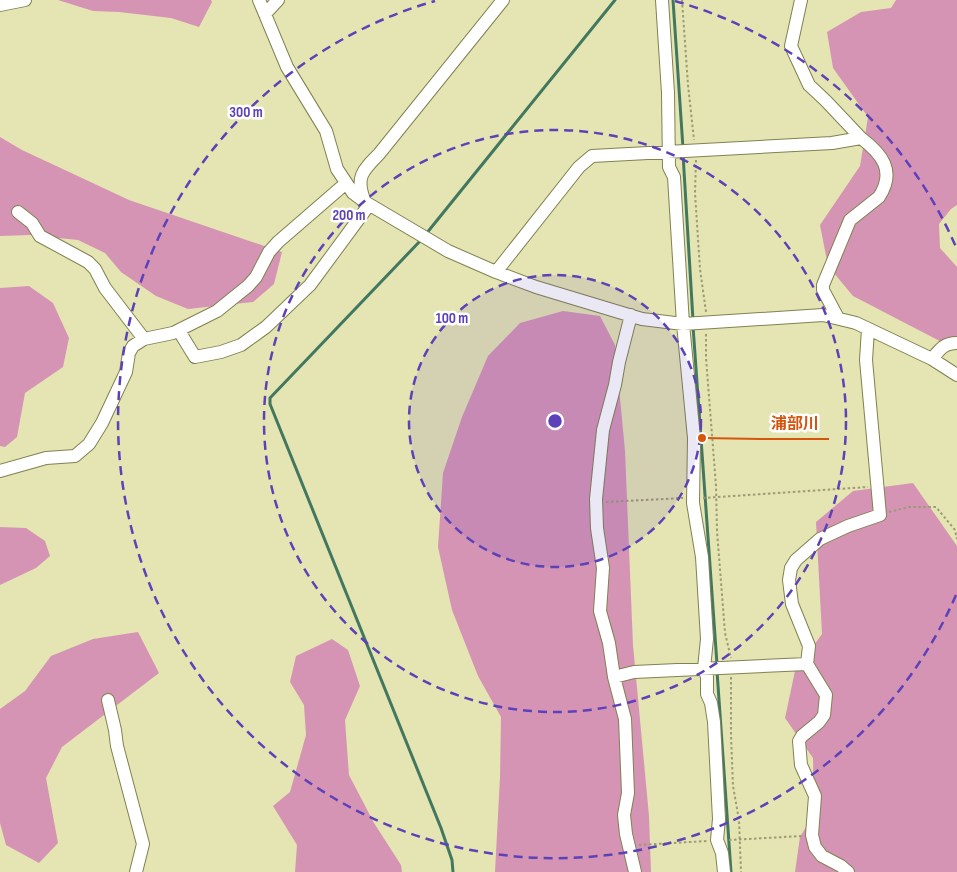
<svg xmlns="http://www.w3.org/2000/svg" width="957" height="872" font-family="'Sofia Sans Condensed','Noto Sans JP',sans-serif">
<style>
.forest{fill:#d594b4}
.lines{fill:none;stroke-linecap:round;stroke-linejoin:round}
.stream{stroke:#42785f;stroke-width:3}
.minor-casing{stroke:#818152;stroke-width:14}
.path{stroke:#9b9b75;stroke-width:2;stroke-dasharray:2.5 2.5;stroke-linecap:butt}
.minor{stroke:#fff;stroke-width:12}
.ring{fill:none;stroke:#5d41b9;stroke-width:2.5;stroke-dasharray:9 6}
.centre{fill:#5d41b9;stroke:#fff;stroke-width:2.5}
.ring-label{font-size:15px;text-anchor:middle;font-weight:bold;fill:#5d41b9;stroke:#fff;stroke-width:5;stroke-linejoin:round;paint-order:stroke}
.leader{fill:none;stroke:#d5550d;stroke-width:2}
.callout-dot{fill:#d5550d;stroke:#fff;stroke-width:2}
.callout-label{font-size:16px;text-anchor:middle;font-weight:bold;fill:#d5550d;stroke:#fff;stroke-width:5;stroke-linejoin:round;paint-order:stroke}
</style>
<rect width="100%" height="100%" fill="#e4e5b2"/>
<path class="forest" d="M58 0H211L212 2 199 27 171 18 119 12 93 11Z
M896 0H957V205L951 209 939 224 940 248 957 267V350L853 296 828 266 820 225 860 166 868 117 833 68 827 32 861 12 891 8Z
M0 137 22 150 129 200 282 252 274 284 253 302 188 309 156 296 121 272 105 253 78 240 30 235 0 236Z
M29 286 53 303 69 338 63 367 25 393 17 437 5 447 0 446V288Z
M563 311 600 316 615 345 625 451 633 645 649 816 651 872H495L500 777 501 717 478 676 452 610 438 547 443 473 462 417 488 356 520 323Z
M913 483 957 546V872H795L800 837 814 814 813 758 785 718 795 671 822 634 816 522 853 491Z
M0 527 26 528 45 541 50 556 36 568 0 585Z
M138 632 159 673 62 747 46 778 58 843 39 863 6 845 0 823V709L25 691 51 656 93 639Z
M332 639 348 650 360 686 345 720 349 775 374 823 401 865 402 872H295L297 845 273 806 290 792 306 735 304 705 290 682 296 656Z"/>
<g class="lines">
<path class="stream" d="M673 0 683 148
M683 154 693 320
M426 234 615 0
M422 239 270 398V404L441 828 452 860 453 872
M693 326 717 664
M717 671 731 872"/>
<g class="minor-casing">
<path id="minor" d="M259 0 287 67 326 131 337 169 353 193 365 202 448 251 496 272 536 287 642 319 683 324 823 315 856 323 932 359C940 349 944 343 957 343
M662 0 668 93 669 167 674 177 683 324 694 438 693 503 702 557 707 639 704 668 707 677V694L711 703 714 722 719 819 717 840 722 853 724 872
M0 5 25 0
M265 14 278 0
M365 202C355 178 362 171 379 154L503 0
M18 212 32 223 40 236 88 262 95 269 105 288 144 339
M496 272 579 167 592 156 832 143 861 138 826 101 809 85 791 46 801 0
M631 315 619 362 615 385 603 430 596 499 597 528 603 568 600 611 609 643 614 677 625 719 628 793 624 815 626 834 635 872
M838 318 823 290V285L850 220 879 197C896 171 882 154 861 138
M179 331 195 357 221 352 241 345 266 327 310 285 369 205
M932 359 957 375
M0 471 46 458 75 456 89 444 102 423 126 372 129 353 133 346 144 339 173 333 217 311 248 286 256 277 269 252 278 242 345 184
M614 677 634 672 807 664
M108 700 115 730 117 746 143 844 136 872
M848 872 841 866 822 856 815 847 812 835 815 796 801 765 799 741 802 736 819 722 824 715 826 695 807 664 809 646 792 604 789 580 791 568 796 560 820 539 848 526 880 515 866 360 868 329"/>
</g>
<path class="path" d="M682 0 688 85 694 140
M696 160 695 193 700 269 706 312
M706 334V358L716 486 717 531 725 633 731 658
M703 498 868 487
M606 502 683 498
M889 512 909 507H936L955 530 957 539
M731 677V736L733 786 739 820 741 872
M729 840 802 836
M639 845 707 841"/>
<use href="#minor" class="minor"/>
</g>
<circle cx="555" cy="421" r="146" fill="#5d41b9" fill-opacity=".12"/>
<g class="ring">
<circle cx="555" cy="421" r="146"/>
<circle cx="555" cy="421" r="291"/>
<path d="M956 595A437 437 0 1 1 435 1M675 1A437 437 0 0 1 956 247"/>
</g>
<circle cx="555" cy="421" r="8" class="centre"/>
<g class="ring-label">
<text x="246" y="117">300 m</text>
<text x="349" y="220">200 m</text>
<text x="452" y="323">100 m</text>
</g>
<path class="leader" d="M702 438L761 439H829"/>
<circle class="callout-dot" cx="702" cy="438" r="5"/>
<g class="callout-label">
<text x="795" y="429">浦部川</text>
</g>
</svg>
